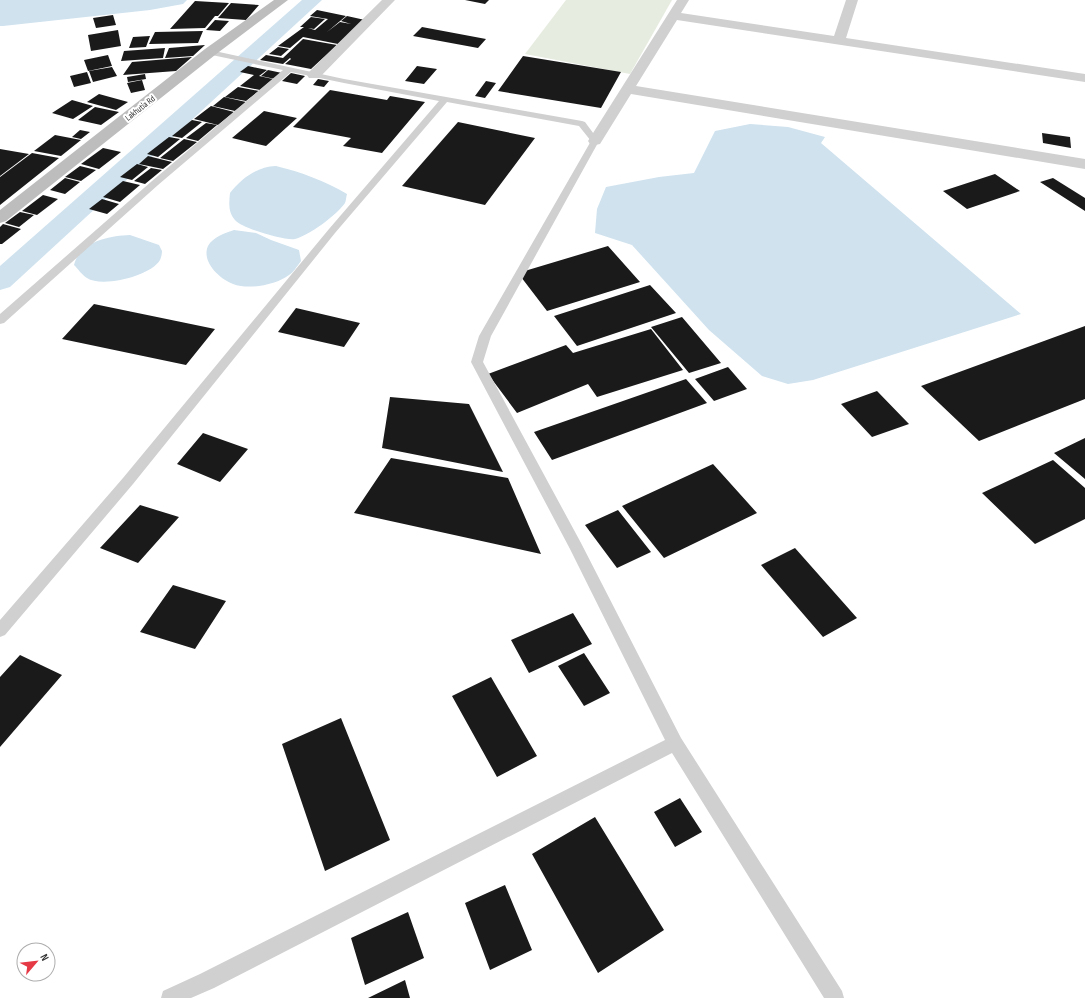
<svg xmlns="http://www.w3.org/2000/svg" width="1085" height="998" font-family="'Sofia Sans Condensed',sans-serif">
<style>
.green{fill:#e6ecdf}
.water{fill:#cfe2ee}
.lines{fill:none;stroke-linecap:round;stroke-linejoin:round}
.canal{fill:#cfe2ee;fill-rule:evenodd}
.building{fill:#1a1a1a}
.lane{fill:#d0d0d0;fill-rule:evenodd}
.street{fill:#d0d0d0;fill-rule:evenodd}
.secondary{fill:#bdbdbd;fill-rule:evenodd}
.labels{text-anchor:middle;stroke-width:4;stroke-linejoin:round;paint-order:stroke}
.far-street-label{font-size:9px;fill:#333;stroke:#fff}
</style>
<rect width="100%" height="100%" fill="#fff"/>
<path class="green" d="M566 0H672L630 74 525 54Z"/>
<path class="water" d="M0 0H187L183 4 150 10 3 26H0Z
M750 124 788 127 825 137 821 143 1021 314 813 380 788 384 762 376 709 330 632 245 595 233 597 209 606 187 659 177 694 173 715 131Z
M276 166C301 172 325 181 347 194 346 197 346 201 345 203 337 215 308 236 295 239 285 241 241 228 235 220 228 212 229 203 230 193 242 178 256 167 276 166Z
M234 230 256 233 271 240 299 250 301 261C297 266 294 272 289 275 276 285 249 290 233 284 220 279 201 262 208 246 213 237 225 233 234 230Z
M130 235 159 245 162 251C162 254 161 258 160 260 151 276 102 288 87 278 82 275 78 269 74 265 80 241 109 236 130 235Z"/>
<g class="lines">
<path class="canal" d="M302 0H322L10 287 0 290V266Z"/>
</g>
<path class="building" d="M465 0H489L485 4Z
M195 1 229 3 218 16H215L205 28 170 29Z
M231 3 259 5 246 20 218 18Z
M317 10 346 16 327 32 340 22 351 24 341 21 347 16 365 20 338 44 303 37 290 48 278 46 304 27H300L311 17 325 19 314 29 308 28 315 30 328 19 310 16Z
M113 15 116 25 96 28 93 18Z
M215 20 229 21 220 31 206 30Z
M422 27 486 39 478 48 413 36Z
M118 30 121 46 91 51 88 35Z
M203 31 198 43 149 44 155 32Z
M150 36 146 47 129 48 133 37Z
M303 39 337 45 311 69 285 64 291 59 290 58 283 64 260 60 266 55 283 58Z
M205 45 193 56 165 58 169 48Z
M278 47 289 49 281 56 269 54Z
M165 48 163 58 121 61 124 51Z
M108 55 112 66 88 71 84 60Z
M523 56 621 72 601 108 498 91Z
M192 57 176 71 123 75 132 62Z
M248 66 267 70 259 76 273 79 260 90 240 86 254 75 240 72Z
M417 66 437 69 424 84 405 81Z
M112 67 117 76 93 82 89 71Z
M268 70 282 73 275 79 261 76Z
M87 72 91 83 74 87 70 76Z
M291 73 305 76 297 84 282 81Z
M145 74 146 79 128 82 127 77Z
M318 79 329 81 324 87 313 85Z
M142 80 145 90 131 93 127 83Z
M486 81 496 83 485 98 475 96Z
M238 87 259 91 246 101 225 97Z
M330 90 387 100 390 96 425 102 382 153 343 146 351 138 293 127Z
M99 94 128 102 116 110 87 102Z
M224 97 246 102 235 111 213 106Z
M72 100 93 106 73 119 52 113Z
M211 106 234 112 218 125 194 119Z
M95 107 119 112 101 125 78 120Z
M264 111 297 118 266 146 232 138Z
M192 120 202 122 182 138 172 136Z
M458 122 535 138 485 205 402 186Z
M206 123 217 125 198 141 186 138Z
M80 130 90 132 81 139 72 137Z
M1042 133 1070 137 1071 148 1043 143Z
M55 135 81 140 61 156 34 151Z
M169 137 180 139 158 157 147 154Z
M184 139 197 142 173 161 160 158Z
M103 148 121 152 99 169 81 164Z
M0 149 29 154 0 176Z
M32 153 59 158 0 205V177Z
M148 156 172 162 163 169 139 164Z
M137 164 148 167 132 180 120 177Z
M80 166 96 170 81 181 65 177Z
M151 168 162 170 145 184 134 181Z
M995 174 1020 191 967 209 943 191Z
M65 178 80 182 65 194 50 190Z
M1053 178 1085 198V211L1040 182Z
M123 181 140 185 120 202 103 197Z
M43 195 58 199 37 215 22 211Z
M102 199 119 204 107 214 89 209Z
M20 212 34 215 19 227 5 223Z
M3 224 21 229 2 244H0V227Z
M608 246 640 282 547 311 518 273Z
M650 285 676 313 577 346 554 316Z
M94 304 215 329 186 365 62 339Z
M296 308 360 323 344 347 278 332Z
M682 317 721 363 689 373 651 327Z
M1085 326V399L979 441 921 386Z
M651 329 683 370 597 397 588 384 517 413 488 374 566 345 573 353Z
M728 367 747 389 714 401 695 379Z
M686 379 707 403 552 460 534 432Z
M877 391 909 424 872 437 841 404Z
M390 397 469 404 503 472 382 448Z
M203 433 248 449 220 482 177 464Z
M1085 438V479L1054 453Z
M391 458 508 478 541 554 354 513Z
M1053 460 1085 488V519L1035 544 982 493Z
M713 464 757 513 664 558 622 506Z
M140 505 179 517 138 563 100 548Z
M618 510 651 552 617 568 585 525Z
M795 548 857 618 823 637 761 565Z
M173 585 226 601 195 649 140 632Z
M573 613 592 644 529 673 511 640Z
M584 653 610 693 584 706 558 666Z
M20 655 62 675 0 747V677Z
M491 677 537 756 497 777 452 696Z
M341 718 390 840 325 871 282 744Z
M680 798 702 832 675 847 654 812Z
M595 817 664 930 598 973 532 854Z
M505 885 532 950 490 970 465 903Z
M408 912 424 958 365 985 351 938Z
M405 980 410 998H368Z"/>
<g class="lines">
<path class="lane" d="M207 50H210L344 79 582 121 585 122 599 141 491 336 483 362 581 543 681 738 842 991 844 998H824L672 753 214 988 191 998H161L163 991 200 974 665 740 570 549 471 362 479 336 591 141 579 126 447 102 335 233 133 484 5 635 0 637V620L123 478 329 229 439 101 344 83 291 72 158 185 4 323 0 324V314L152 181 283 70 207 54Z"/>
<path class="street" d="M382 0H395L319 78H309L307 75 309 72Z
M677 0H689L681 13 834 36 846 0H858L846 38 1085 74V82L677 20 636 86 1085 159V169L631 94 600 144 595 145 590 144 588 141Z"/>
<path class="secondary" d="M274 0H288L215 55 6 221 0 223V210L205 49Z"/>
</g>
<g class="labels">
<g class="far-street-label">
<text transform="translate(140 108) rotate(-38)" y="3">Lakhutia Rd</text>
</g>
</g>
<g transform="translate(36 962) rotate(62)"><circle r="19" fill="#ffffff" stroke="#adadad"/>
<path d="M0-3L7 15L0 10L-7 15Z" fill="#e63946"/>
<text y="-6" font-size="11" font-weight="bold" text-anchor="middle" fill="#333333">N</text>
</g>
</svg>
